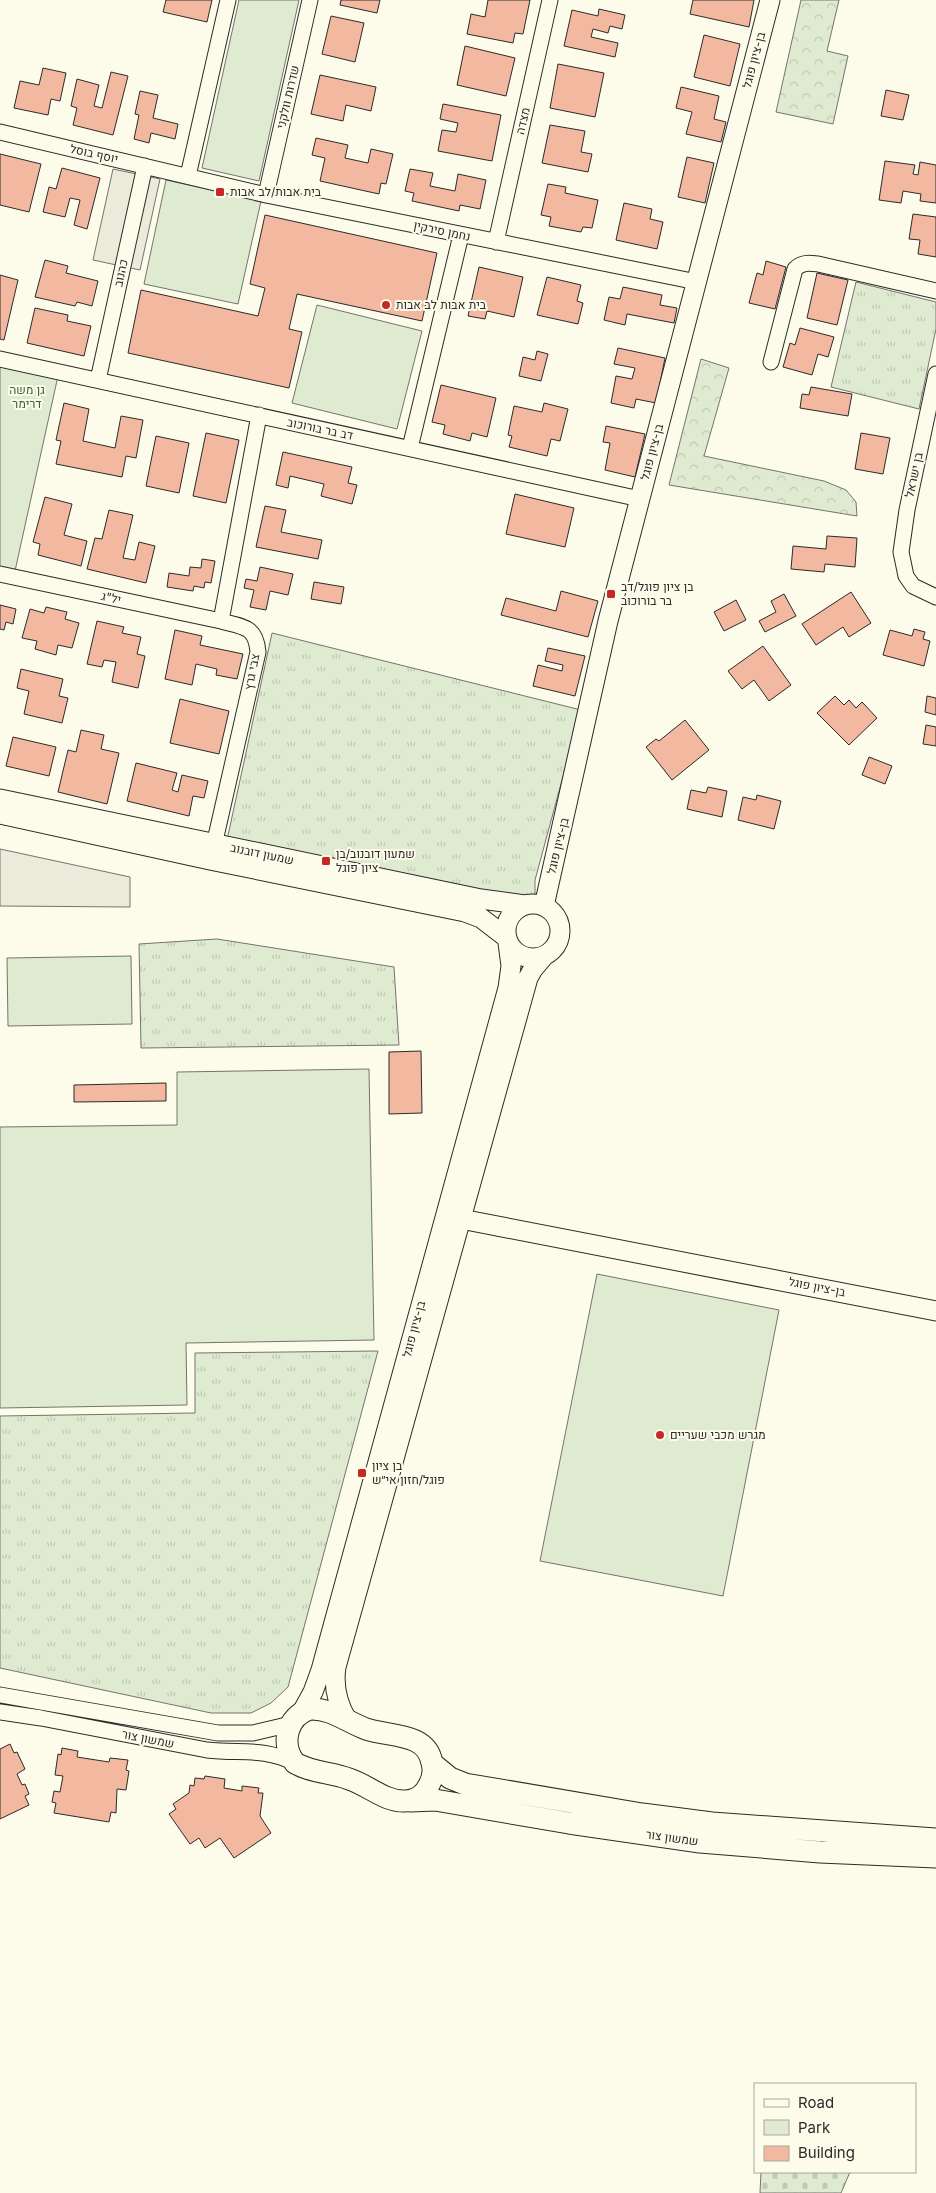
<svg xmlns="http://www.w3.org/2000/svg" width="936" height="2193" font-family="Inter,Heebo,sans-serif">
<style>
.grass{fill:url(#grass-tufts);stroke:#74746e}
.forest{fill:url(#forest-crowns);stroke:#74746e}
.cemetery{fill:url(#cemetery-stones);stroke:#74746e}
.park{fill:#deebd1;stroke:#74746e}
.parking{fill:#eceadb;stroke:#74746e}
.building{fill:#f2b8a0;stroke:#2b2b2b}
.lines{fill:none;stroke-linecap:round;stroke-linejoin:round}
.minor-casing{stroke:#2b2b2b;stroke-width:17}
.tertiary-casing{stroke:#2b2b2b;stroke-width:21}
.secondary-casing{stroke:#2b2b2b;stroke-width:23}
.minor{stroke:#fdfbea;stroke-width:15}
.tertiary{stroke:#fdfbea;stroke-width:19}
.secondary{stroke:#fdfbea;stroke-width:21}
.poi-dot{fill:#c62828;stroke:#fdfbea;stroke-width:2}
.labels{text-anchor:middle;stroke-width:4;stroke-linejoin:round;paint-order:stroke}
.street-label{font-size:12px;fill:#2b2b2b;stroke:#fdfbea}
.poi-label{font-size:12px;fill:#2b2b2b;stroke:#fdfbea;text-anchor:start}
.park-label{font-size:12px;fill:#34623c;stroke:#fdfbea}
</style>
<defs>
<pattern id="grass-tufts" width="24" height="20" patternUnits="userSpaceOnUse" patternTransform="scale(1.25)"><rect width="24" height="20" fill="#deebd1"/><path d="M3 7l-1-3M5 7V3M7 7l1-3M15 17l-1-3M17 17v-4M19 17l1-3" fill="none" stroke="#bfcab4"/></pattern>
<pattern id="forest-crowns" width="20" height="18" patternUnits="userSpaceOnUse" patternTransform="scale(1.25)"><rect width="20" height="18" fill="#deebd1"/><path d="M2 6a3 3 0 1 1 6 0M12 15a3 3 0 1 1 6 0" fill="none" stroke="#bfcab4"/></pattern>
<pattern id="cemetery-stones" width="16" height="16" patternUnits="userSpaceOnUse" patternTransform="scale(1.25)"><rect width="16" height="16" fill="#deebd1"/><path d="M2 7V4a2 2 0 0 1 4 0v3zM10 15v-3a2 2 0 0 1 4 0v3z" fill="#bfcab4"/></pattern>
</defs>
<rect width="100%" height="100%" fill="#fdfbea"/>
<path class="grass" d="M856 282 936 302V329L919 409 831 387Z
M272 633 581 710 535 880V897L519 903 227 840Z
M217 939 394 967 399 1045 141 1048 139 944Z
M378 1351 288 1687 271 1703 251 1713H211L0 1668V1416L195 1413V1353Z"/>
<path class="forest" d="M801 0H839L827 51 848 56 833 124 776 112Z
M701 359 729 368 704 456 824 481 846 490 856 502 857 516 669 485Z"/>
<path class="cemetery" d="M761 2172H850L841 2193H760Z"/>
<path class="park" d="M239 0H299L259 181 202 168Z
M166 180 261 201 238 304 144 284Z
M317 305 422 331 397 429 292 403Z
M0 364 58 376 15 571 0 568Z
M131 956 132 1024 8 1026 7 958Z
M369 1069 374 1340 186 1343 187 1405 0 1408V1127L177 1125V1072Z
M597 1274 779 1310 723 1596 540 1561Z"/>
<path class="parking" d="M113 169 160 179 140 270 93 260Z
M0 849 130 877V907L0 906Z"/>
<path class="building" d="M166 0H212L207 22 163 12Z
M341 0H380L377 13 340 5Z
M488 0H530L523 34 515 33 513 43 467 34 471 14 485 17Z
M693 0H754L749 27 690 14Z
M599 9 625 15 622 29 610 26 608 33 593 29 591 37 618 43 615 57 564 46 572 10 598 16Z
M331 16 364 23 355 62 322 54Z
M704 35 740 44 730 86 694 77Z
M465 46 515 58 506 96 457 85Z
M558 64 604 73 595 117 550 108Z
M43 68 66 73 60 101 51 99 48 115 14 108 20 81 39 85Z
M111 72 128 76 113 135 73 125 77 108 71 106 77 79 99 85 94 106 102 108Z
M320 75 376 87 371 111 346 105 343 121 311 114Z
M681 87 719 96 714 119 726 122 721 142 686 134 692 112 676 108Z
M886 90 909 95 903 120 881 116Z
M140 91 158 95 153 118 178 124 175 139 151 133 149 143 134 139 139 115 135 114Z
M443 104 501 115 492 161 438 151 442 130 456 132 458 123 440 119Z
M550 125 585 131 581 152 592 154 588 172 542 163Z
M316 138 348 145 345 158 368 163 371 149 393 154 386 184 381 183 379 194 320 181 325 158 312 155Z
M0 154 41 164 29 212 0 205Z
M687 157 714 163 705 203 678 197Z
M885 161 915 165 913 174 918 175 920 162 936 165V203L920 201 921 194 903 191 901 203 879 200Z
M62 168 100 178 87 229 74 225 80 200 70 198 65 217 43 212 49 187 56 189Z
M410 169 433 173 430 186 455 191 458 174 486 180 480 209 460 205 459 211 412 201 414 193 405 191Z
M548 184 566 187 565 193 598 200 592 228 583 227 581 232 549 226 551 217 541 215Z
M624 203 652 209 650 219 663 222 657 249 616 240Z
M913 214 936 217V257L918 254 920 240 909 239Z
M265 215 437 253 422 321 297 294 289 329 302 332 289 388 128 353 141 290 258 316 265 288 250 284Z
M45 260 68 266 66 273 98 281 92 306 77 302 75 306 35 297Z
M766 261 786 267 775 309 749 303 757 273 763 275Z
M479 267 523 277 514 317 487 311 485 319 468 316Z
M817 273 848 280 837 325 807 318Z
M0 275 18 280 4 340 0 339Z
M547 277 581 285 577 301 583 303 578 324 537 315Z
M623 287 662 295 660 305 677 308 674 323 627 314 625 325 604 320 609 297 620 299Z
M35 308 68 315 67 321 91 326 84 356 27 343Z
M800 328 834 337 828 357 818 354 812 375 783 367 790 343 795 345Z
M618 348 665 358 656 403 636 399 634 408 611 403 616 376 632 379 635 368 614 364Z
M537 351 548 354 541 381 519 376 523 357 535 360Z
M441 385 496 398 487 437 472 433 470 441 443 434 445 425 432 422Z
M811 387 852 394 848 416 800 408 802 394 809 395Z
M64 403 89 409 83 441 115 448 121 416 143 420 136 458 126 456 122 477 56 464 61 441 56 440Z
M544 403 568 409 560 441 551 439 547 456 509 447 512 436 508 435 514 406 542 412Z
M606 426 645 434 635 477 605 470 610 443 603 442Z
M206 433 239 440 226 503 193 496Z
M861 433 890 438 883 474 855 469Z
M156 436 189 443 179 493 146 486Z
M283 452 352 467 348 483 357 485 352 504 321 496 324 484 290 476 288 488 276 485Z
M515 494 574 508 565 547 506 534Z
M45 497 72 504 64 535 87 541 81 566 38 555 40 544 33 542Z
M265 506 286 510 281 532 322 540 318 559 256 547Z
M109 510 133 515 123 558 135 560 139 542 155 546 146 583 87 569 95 538 102 539Z
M827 536 857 538 855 567 825 564 824 572 791 569 793 546 826 549Z
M202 559 215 561 211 583 205 582 204 588 194 586 193 591 167 587 169 573 189 576 190 567 201 568Z
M260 567 293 574 288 595 270 591 266 610 250 607 254 590 244 588 246 579 257 581Z
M314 582 344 587 341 604 311 599Z
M561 591 598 601 588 637 501 615 506 598 556 611Z
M851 592 871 623 849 637 843 627 816 645 802 624Z
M784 594 796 616 765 632 759 621 776 612 771 601Z
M736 600 746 620 724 631 714 612Z
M0 605 16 609 13 624 6 622 4 630 0 629Z
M46 607 67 612 65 619 79 623 72 648 58 645 56 655 35 649 37 641 22 638 30 609 44 613Z
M97 621 124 627 122 633 141 637 137 654 145 656 138 688 112 682 116 662 104 660 102 667 87 664Z
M914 629 925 632 923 639 930 641 924 666 883 655 890 630 912 636Z
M175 630 202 636 200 645 243 654 237 679 216 675 217 669 196 664 192 685 165 679Z
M763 646 791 685 769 701 754 680 742 689 728 671Z
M548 648 585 656 575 696 533 686 538 665 562 671 563 665 545 661Z
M21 669 63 679 59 696 68 698 62 723 24 714 29 691 17 688Z
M835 696 844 705 849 700 856 708 862 702 877 718 849 745 817 713Z
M927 696 936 698V715L925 712Z
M180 699 229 711 219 754 170 743Z
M685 720 709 750 672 780 646 747 656 739 659 741Z
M926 725 936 727V746L923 744Z
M81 730 104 735 101 749 119 753 107 804 58 792 68 750 76 752Z
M13 737 56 747 49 776 6 766Z
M869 757 892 766 885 784 862 775Z
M136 763 177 773 172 790 178 792 182 775 208 781 204 798 193 796 189 816 127 801Z
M708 787 727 791 722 817 687 809 691 790 706 793Z
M757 795 781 801 774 829 738 820 743 797 756 800Z
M421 1051 422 1113 389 1114V1052Z
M166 1083V1101L74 1102V1085Z
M10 1744 14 1753 17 1752 25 1769 17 1774 22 1785 25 1784 29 1794 25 1796 29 1805 0 1819V1749Z
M62 1748 78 1751 77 1757 109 1762 110 1758 128 1760 126 1770 129 1771 126 1790 117 1789 116 1813 111 1812 109 1822 54 1813 56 1803 52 1802 54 1791 60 1792 63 1776 55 1775 58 1754 61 1755Z
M205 1776 225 1779 224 1788 242 1791V1786L259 1788 258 1793H263L260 1816 271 1833 234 1858 220 1838 205 1848 199 1838 190 1844 169 1814 176 1809 173 1804 189 1793 190 1785 194 1786 195 1778 204 1779Z"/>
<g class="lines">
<g class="minor-casing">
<path id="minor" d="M0 132 266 195 697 282
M188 176 228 0
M266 195 310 0
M496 242 550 0
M0 359 640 499
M771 362 795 269C802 262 809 263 818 264L936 291
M936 374 907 510 901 552 906 576 913 586 936 597
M98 380 145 166
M410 448 461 235
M0 574 221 621
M212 854 258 652C256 626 243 627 221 621L259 415
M0 1695 218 1733H253L291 1724
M0 1712 41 1718 207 1750C240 1754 263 1747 295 1763"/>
</g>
<g class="tertiary-casing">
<path id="tertiary" d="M0 799 481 899 525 905
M0 814 210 860 465 912 481 918 507 938
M506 931a27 27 0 1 1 54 0a27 27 0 1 1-54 0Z
M544 906 608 621 770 0
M461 1219 936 1311
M302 1712 313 1692 321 1670 508 988 511 966 508 943
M347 1720C337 1703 333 1687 336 1667L528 978 533 969 544 956"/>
</g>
<g class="secondary-casing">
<path id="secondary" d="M310 1709C331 1708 347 1722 366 1729 390 1737 427 1732 432 1763 434 1770 433 1778 429 1785 425 1794 416 1801 405 1801 385 1802 368 1785 349 1779 331 1772 312 1773 295 1763 280 1744 287 1716 310 1709Z
M433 1764 450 1778 465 1784 642 1814 712 1823 936 1839
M410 1801 435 1800 569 1823 700 1842 820 1852 936 1857"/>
</g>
<use href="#minor" class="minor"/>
<use href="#tertiary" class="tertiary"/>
<use href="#secondary" class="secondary"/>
</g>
<g class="poi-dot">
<rect x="215" y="187" width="10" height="10" rx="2.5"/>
<circle cx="386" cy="305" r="5"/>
<rect x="606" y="589" width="10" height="10" rx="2.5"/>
<rect x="321" y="856" width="10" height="10" rx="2.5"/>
<circle cx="660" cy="1435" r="5"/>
<rect x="357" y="1468" width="10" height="10" rx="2.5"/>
</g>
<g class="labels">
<g class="street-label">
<text transform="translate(754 60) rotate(-75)" y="4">בן-ציון פוגל</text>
<text transform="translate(288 97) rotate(-77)" y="4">שדרות וולקני</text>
<text transform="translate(523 121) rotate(-77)" y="4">מצדה</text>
<text transform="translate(94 154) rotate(13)" y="4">יוסף בוסל</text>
<text transform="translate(442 231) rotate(12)" y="4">נחמן סירקין</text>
<text transform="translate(121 273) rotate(-78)" y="4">כהנוב</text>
<text transform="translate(320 429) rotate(12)" y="4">דב בר בורוכוב</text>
<text transform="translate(652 452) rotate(-75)" y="4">בן-ציון פוגל</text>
<text transform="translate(914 475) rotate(-78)" y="4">בן ישראל</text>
<text transform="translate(111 598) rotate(12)" y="4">יל"ג</text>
<text transform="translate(252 672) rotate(-79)" y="4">צבי גרץ</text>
<text transform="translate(558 846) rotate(-76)" y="4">בן-ציון פוגל</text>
<text transform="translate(262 854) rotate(12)" y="4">שמעון דובנוב</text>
<text transform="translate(817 1287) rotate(11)" y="4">בן-ציון פוגל</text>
<text transform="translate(414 1329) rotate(-75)" y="4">בן-ציון פוגל</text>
<text transform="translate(148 1739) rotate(11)" y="4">שמשון צור</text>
<text transform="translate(672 1838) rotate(8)" y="4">שמשון צור</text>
</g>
<g class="poi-label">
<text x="230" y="196">בית אבות/לב אבות</text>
<text x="396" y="309">בית אבות לב אבות</text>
<text x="621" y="591">בן ציון פוגל/דב<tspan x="621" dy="14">בר בורוכוב</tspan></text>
<text x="336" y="858">שמעון דובנוב/בן<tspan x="336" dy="14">ציון פוגל</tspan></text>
<text x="670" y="1439">מגרש מכבי שעריים</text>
<text x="372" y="1470">בן ציון<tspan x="372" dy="14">פוגל/חזון אי״ש</tspan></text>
</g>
<g class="park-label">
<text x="27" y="394">גן משה<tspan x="27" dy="14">דרימר</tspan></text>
</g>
</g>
<rect x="754" y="2083" width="162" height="90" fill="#fdfbea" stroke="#a9a89e"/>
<rect x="764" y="2099" width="25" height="8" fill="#fdfbea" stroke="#a9a89e"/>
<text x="798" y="2108" font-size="15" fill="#2b2b2b">Road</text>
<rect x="764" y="2120" width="25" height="15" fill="#deebd1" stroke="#a9a89e"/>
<text x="798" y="2133" font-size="15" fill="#2b2b2b">Park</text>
<rect x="764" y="2146" width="25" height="15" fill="#f2b8a0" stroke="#a9a89e"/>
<text x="798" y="2158" font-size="15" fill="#2b2b2b">Building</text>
</svg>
